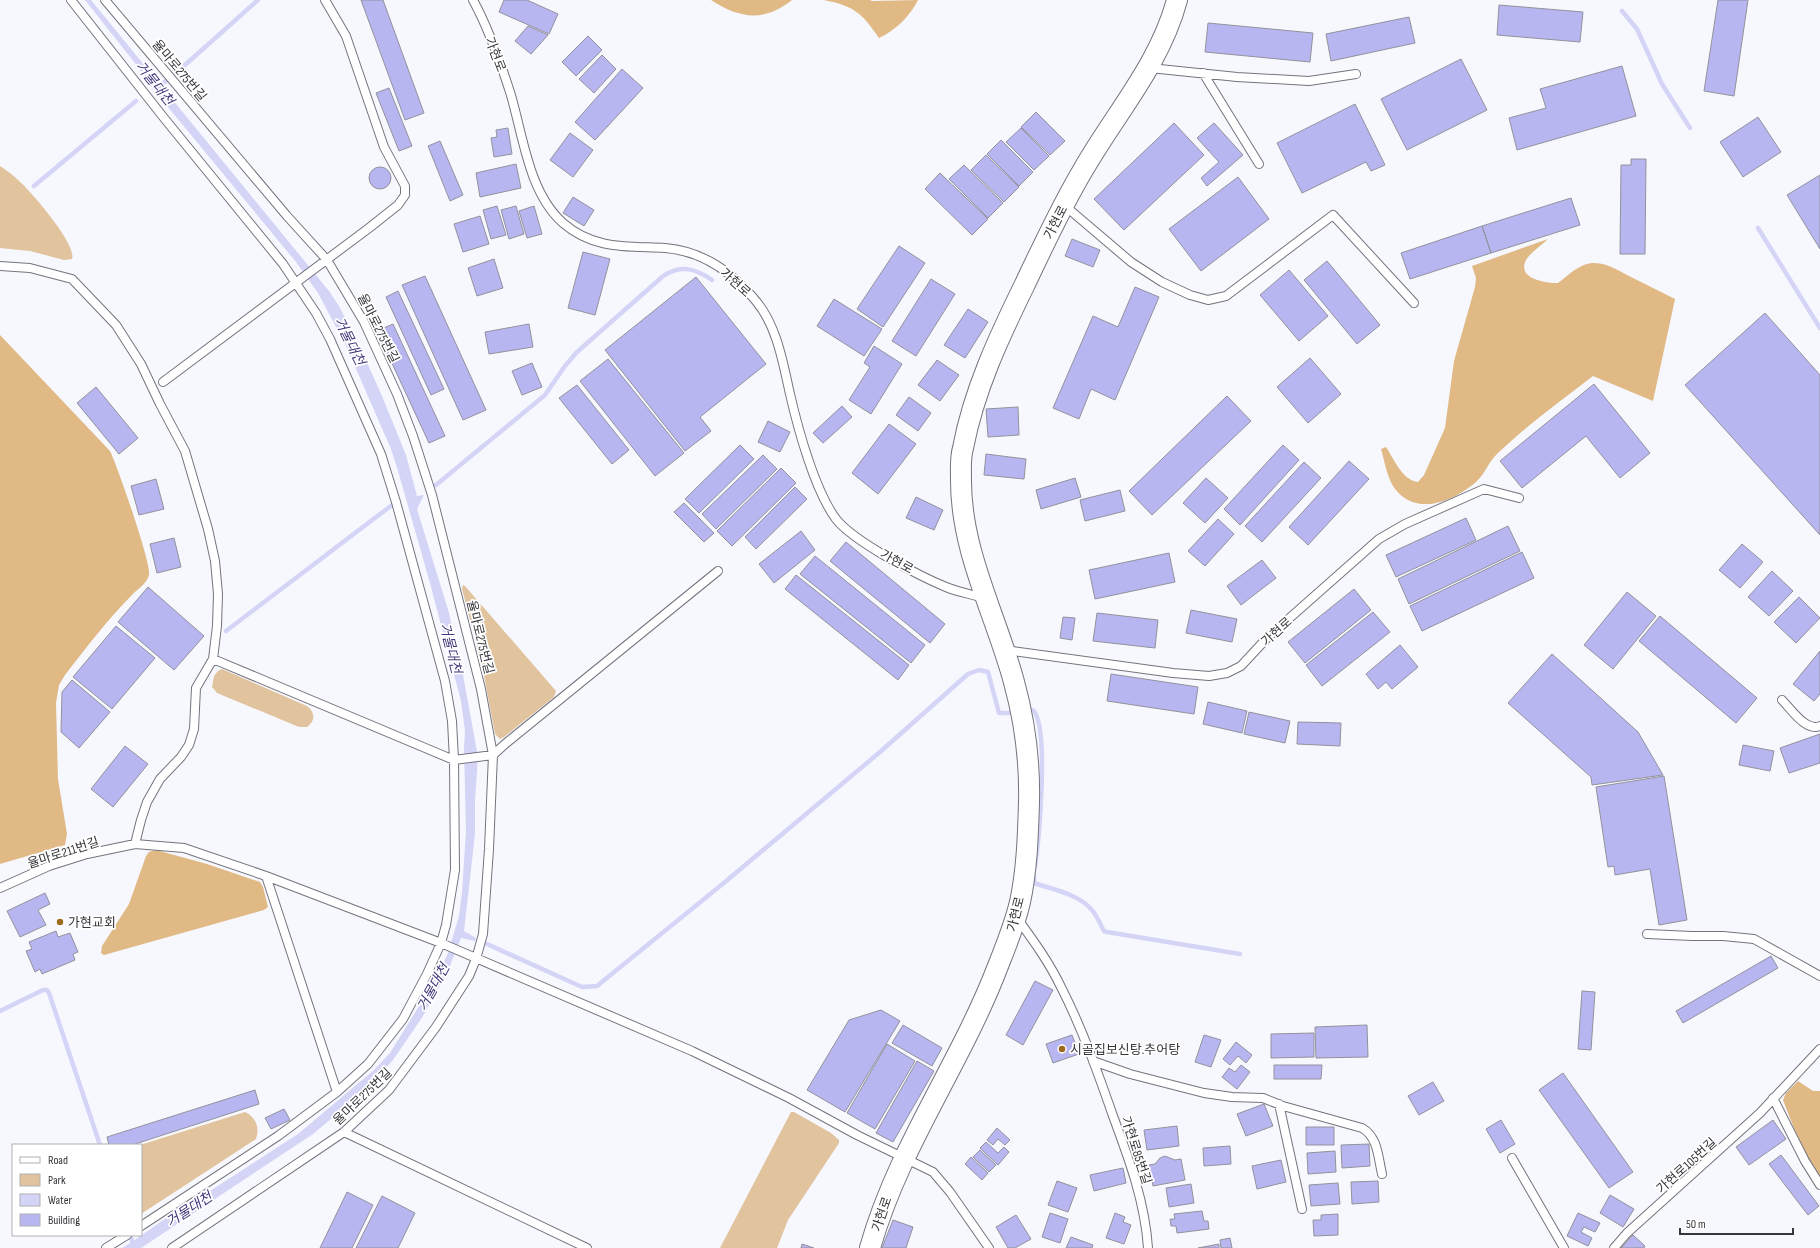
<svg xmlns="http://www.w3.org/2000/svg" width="1820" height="1248" font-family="'Sofia Sans Condensed','Noto Sans KR',sans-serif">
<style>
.green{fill:#e1c39d}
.forest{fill:#e0b985}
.water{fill:#d4d4f7}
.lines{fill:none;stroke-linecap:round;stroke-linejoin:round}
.stream{stroke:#d4d4f7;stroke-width:4.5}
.building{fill:#b8b6f0;stroke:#92929d}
.service-casing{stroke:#74747f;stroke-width:10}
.tertiary-casing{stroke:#74747f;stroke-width:22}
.service{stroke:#fff;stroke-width:8}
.tertiary{stroke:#fff;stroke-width:20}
.poi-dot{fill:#9b6a1d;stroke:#fff;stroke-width:1.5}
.labels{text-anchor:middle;stroke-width:3.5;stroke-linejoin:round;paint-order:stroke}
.street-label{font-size:13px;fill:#36363b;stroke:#fff}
.poi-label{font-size:13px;fill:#36363b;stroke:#fff;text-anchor:start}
.water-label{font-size:14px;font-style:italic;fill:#3f377b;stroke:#fff}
</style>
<rect width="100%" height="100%" fill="#f7f7fe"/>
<path class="green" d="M0 166C6 170 12 174 17 179 29 189 78 245 72 259L64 260 30 251 0 248Z
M463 585 465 586 556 691 554 697 504 737 500 739 495 734 482 665 462 589Z
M222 669 307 706C315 712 316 721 307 727H299L217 693 212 687 214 676 218 671Z
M245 1112C256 1117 260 1128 256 1139L141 1214 140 1145Z
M791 1112H794L831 1133 839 1140V1143L788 1220 777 1248H720Z"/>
<path class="forest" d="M711 0H792C764 22 740 19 711 0Z
M824 0H870L872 1 918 0C910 16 895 31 879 38 862 13 854 6 824 0Z
M1548 239C1541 246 1529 253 1525 262 1519 280 1547 283 1558 283 1566 277 1574 269 1584 265 1602 258 1618 271 1633 278 1647 285 1661 292 1675 299L1653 401 1593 376C1561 401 1527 425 1498 453 1489 461 1485 474 1476 482 1454 501 1417 517 1395 489 1387 478 1385 463 1381 449L1386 447C1394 459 1402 480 1418 482L1424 475 1445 428 1454 361 1475 287 1476 278 1472 266Z
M0 335 110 451C117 465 152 565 149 575 147 584 137 589 131 596 107 620 86 648 65 675L59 685 56 703 58 779 67 834 65 845 0 864Z
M156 850 207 864 260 882 263 887 268 907 264 910 104 955 101 953 102 946 129 904 146 856 149 852Z
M1798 1081 1813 1091H1820V1178C1804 1153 1793 1127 1783 1100L1786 1093Z"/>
<path class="water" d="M85 0H91L329 291 339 306 361 349 382 396 406 455 417 496 424 495 417 509 449 613 463 675 478 757 475 800V834L464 931 476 938 475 941 461 938 448 971 423 1016 393 1060 361 1094 313 1134 141 1248H122C147 1233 170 1213 196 1200L298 1134 374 1070 390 1053 437 977 448 953 459 916 462 892 466 831 464 748 465 731 461 701 430 583 398 471 391 449 346 346 318 293 296 262 153 89 138 67Z"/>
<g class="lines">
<path class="stream" d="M1622 11 1637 29 1662 84 1690 128
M176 73 258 0
M158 87 166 81
M34 186 136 101
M1758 228 1820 328
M436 485 545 395 565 366 576 353 662 277C679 264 695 268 712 280
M226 631 392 505
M1030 709 1034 711C1049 731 1039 839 1035 867
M1034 876V883C1052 889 1078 894 1091 909 1097 915 1100 924 1104 931L1107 932 1240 954
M487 944 582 987 597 986 725 882 880 752 968 674 979 670 988 672 999 713H1009
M0 1011 43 990H47L49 993 100 1145
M131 1237 133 1245"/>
</g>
<path class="building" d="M361 0H383L424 113 405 120Z
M504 0H527L558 14 549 34 499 12Z
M1718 0H1748L1734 96 1704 91Z
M1499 5 1583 12 1580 42 1497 35Z
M1409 17 1415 43 1331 61 1326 34Z
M1208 23 1313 33 1310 62 1205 52Z
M528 26 548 35 531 54 515 41Z
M588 36 602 50 576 76 562 62Z
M602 55 616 69 594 93 579 79Z
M1461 59 1487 110 1407 150 1381 99Z
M1622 66 1636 116 1517 150 1509 118 1546 108 1540 89Z
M622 69 643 88 595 140 575 122Z
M389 88 412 146 399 151 376 93Z
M1355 104 1385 165 1371 171 1366 162 1302 193 1277 143Z
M1036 112 1065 141 1050 155 1021 127Z
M1758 117 1781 152 1743 177 1720 142Z
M1174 123 1204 155 1124 230 1094 199Z
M1214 123 1243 155 1207 186 1201 178 1219 162 1197 138Z
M508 128 512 154 494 157 491 138 497 137 496 130Z
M1021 128 1049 156 1034 170 1006 142Z
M570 133 593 150 573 177 550 160Z
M1001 140 1033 172 1019 186 987 154Z
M440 141 463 195 450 201 428 146Z
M986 155 1019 187 1004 202 971 170Z
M1631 159H1646L1645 254H1620L1621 165H1631Z
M516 164 521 188 480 197 476 173Z
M964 165 1003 203 988 218 949 179Z
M369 178a11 11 0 1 1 22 0a11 11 0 1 1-22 0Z
M940 173 988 219 972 235 925 189Z
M1820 175V249L1787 195Z
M1238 177 1269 219 1201 271 1169 229Z
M573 197 594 210 584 226 563 213Z
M1571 198 1580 225 1491 253 1482 226Z
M497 206 506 235 491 239 483 210Z
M516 206 524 234 509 239 501 210Z
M534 206 542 234 527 238 519 211Z
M480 216 489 244 463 252 454 224Z
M1482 226 1491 253 1410 279 1401 253Z
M1072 239 1100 250 1093 267 1065 256Z
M899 246 925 263 883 327 857 309Z
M583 252 610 259 595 315 568 308Z
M494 259 503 288 477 296 468 268Z
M1327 261 1380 325 1357 344 1304 280Z
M1289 270 1328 316 1299 341 1260 295Z
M425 276 486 410 463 420 402 285Z
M696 277 766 364 700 417 711 431 685 451 605 350Z
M931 279 955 294 916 356 892 341Z
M1135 287 1159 297 1115 400 1091 389 1079 419 1053 408 1093 316 1118 327Z
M398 291 444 389 431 395 386 297Z
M834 299 882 329 864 356 817 326Z
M968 309 988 322 965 358 944 345Z
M1765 313 1820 375V535L1685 385Z
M393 324 445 436 429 443 377 331Z
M529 324 533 347 489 354 485 332Z
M874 346 902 364 871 414 849 400 870 367 864 363Z
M1310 358 1341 394 1308 423 1277 387Z
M608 359 684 453 655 476 580 381Z
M937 360 959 375 940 401 918 385Z
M532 363 542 387 522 395 512 371Z
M1594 384 1650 453 1620 478 1586 436 1522 488 1500 461Z
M577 385 629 450 612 464 559 398Z
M96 387 138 438 119 454 77 403Z
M1227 396 1251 421 1152 515 1129 491Z
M909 397 931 413 918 431 896 415Z
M842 406 852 417 823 443 813 433Z
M1018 407 1019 435 988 437 986 409Z
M768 421 790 432 780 452 758 442Z
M889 424 916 444 878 494 852 473Z
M740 445 754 459 699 513 685 499Z
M1283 445 1299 460 1240 525 1224 509Z
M986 454 1026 459 1024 479 984 475Z
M763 455 777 469 716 529 702 514Z
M1349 461 1369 479 1308 545 1289 527Z
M1304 462 1321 478 1262 542 1245 526Z
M781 468 796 483 732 546 717 531Z
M1075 478 1081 497 1041 509 1036 490Z
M1206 478 1228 498 1205 523 1183 503Z
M156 479 164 509 139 515 131 486Z
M795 487 807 499 756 549 745 537Z
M1120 490 1125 511 1085 521 1080 500Z
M916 497 943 510 934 530 906 518Z
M684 503 714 533 704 542 674 512Z
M1466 518 1476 540 1396 577 1386 555Z
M1218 519 1234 534 1205 566 1188 551Z
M1508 526 1520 551 1409 604 1398 579Z
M801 531 815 550 774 583 759 564Z
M174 538 181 567 157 573 150 544Z
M846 542 945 624 930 643 830 561Z
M1742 544 1763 562 1740 588 1719 570Z
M1522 552 1534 578 1422 631 1410 606Z
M1169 553 1175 582 1095 599 1089 570Z
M815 556 925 645 911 663 800 574Z
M1262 560 1276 578 1241 605 1227 586Z
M1772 571 1793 591 1769 616 1748 597Z
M796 575 909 665 898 680 785 589Z
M148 587 204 636 174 670 118 622Z
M1354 589 1371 610 1305 663 1288 642Z
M1627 592 1656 616 1613 669 1584 645Z
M1799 597 1820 618 1796 643 1774 622Z
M1191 610 1237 619 1232 642 1186 633Z
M1373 612 1390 632 1322 686 1306 665Z
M1097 613 1158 620 1155 648 1093 641Z
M1660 616 1757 698 1736 723 1639 641Z
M1063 617 1075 618 1072 640 1060 638Z
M116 626 155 658 112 709 73 677Z
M1400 645 1418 667 1392 689 1386 682 1378 689 1366 674Z
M1820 651V694L1814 701 1793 684Z
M1552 654 1638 732 1663 775 1592 785 1591 777 1508 703Z
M1111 674 1198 687 1194 714 1107 701Z
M72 680 110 712 79 748 61 732 62 692Z
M1208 702 1247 711 1242 733 1203 724Z
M1249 712 1290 721 1285 743 1244 734Z
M1298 722 1341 723 1340 746 1297 744Z
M1820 734V763L1789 773 1780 748Z
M1743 745 1774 751 1770 771 1739 765Z
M125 746 148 764 113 807 91 789Z
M1664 776 1687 920 1659 925 1650 869 1615 875 1614 866 1608 867 1596 787Z
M45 893 50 904 38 910 46 925 20 937 7 911Z
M56 931 58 937 70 933 78 952 73 954 75 960 42 974 40 969 35 972 26 951 32 949 29 942Z
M1771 956 1778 968 1683 1023 1676 1011Z
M1035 981 1053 990 1023 1045 1006 1035Z
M1582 991 1595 992 1591 1050 1578 1049Z
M881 1010 900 1021 845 1112 807 1090 849 1020Z
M903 1025 942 1048 932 1066 892 1043Z
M1367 1025 1368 1057 1316 1058 1315 1027Z
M1314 1033V1057L1271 1058V1034Z
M1072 1035 1079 1054 1053 1063 1046 1044Z
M1204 1035 1221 1040 1211 1067 1195 1062Z
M1236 1042 1252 1055 1246 1063 1238 1056 1230 1065 1223 1059Z
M887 1044 915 1061 875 1129 847 1113Z
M917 1061 934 1071 893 1142 876 1133Z
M1241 1065 1250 1072 1237 1089 1222 1077 1229 1068 1235 1072Z
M1274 1065H1322L1321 1079H1274Z
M1563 1073 1633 1172 1609 1188 1539 1090Z
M1433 1082 1444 1101 1419 1115 1408 1096Z
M255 1090 259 1104 132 1145H109L107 1137Z
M1264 1104 1273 1126 1246 1136 1237 1114Z
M284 1109 290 1120 271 1129 265 1118Z
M1501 1120 1515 1144 1500 1153 1486 1129Z
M1773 1120 1786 1139 1749 1165 1736 1147Z
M1177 1126 1179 1146 1147 1150 1144 1130Z
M1306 1127H1334V1145H1306Z
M997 1128 1010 1140 1005 1145 998 1139 993 1145 987 1140Z
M986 1142 998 1153 1004 1147 1009 1152 998 1165 980 1148Z
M1369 1144 1370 1166 1342 1168 1341 1145Z
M1230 1146 1231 1164 1204 1166 1203 1148Z
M980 1150 996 1165 989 1172 973 1157Z
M1335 1151 1336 1172 1308 1174 1307 1153Z
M1781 1155 1819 1206 1808 1215 1769 1164Z
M1165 1156 1175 1160 1181 1159 1185 1180 1153 1186 1149 1165 1155 1164 1160 1158Z
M971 1157 988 1173 982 1180 965 1164Z
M1281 1160 1286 1182 1257 1189 1252 1166Z
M1123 1168 1126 1183 1094 1191 1090 1175Z
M1057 1181 1077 1188 1068 1212 1048 1205Z
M1378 1181 1379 1202 1352 1204 1351 1182Z
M1338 1183 1340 1204 1311 1206 1309 1185Z
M1191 1184 1194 1203 1169 1207 1166 1188Z
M347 1192 373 1205 352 1248H320Z
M1610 1195 1634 1209 1623 1227 1600 1213Z
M382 1196 415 1213 398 1248H356Z
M1202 1211 1204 1221H1208L1209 1229 1177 1233 1176 1226H1171L1170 1219H1175L1174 1214Z
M1050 1213 1068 1219 1060 1243 1042 1237Z
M1115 1213 1125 1217 1123 1222 1131 1225 1124 1244 1106 1238Z
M1578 1213 1600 1223 1595 1232 1584 1227 1581 1232 1592 1238 1588 1246 1567 1236Z
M1338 1214V1235L1314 1236 1313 1220H1321V1215Z
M1016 1215 1031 1239 1015 1248H1008L996 1227Z
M893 1220 913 1227 906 1248H882Z
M1633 1235 1645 1246 1644 1248H1621Z
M1071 1237 1093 1245 1092 1248H1066Z
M1230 1238 1232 1248H1221L1220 1240Z
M802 1244 814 1248H801Z
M1219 1244V1248H1198Z"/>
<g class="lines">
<g class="service-casing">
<path id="service" d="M71 0 164 118 283 264 316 313 330 339 381 454 396 502 445 681 452 721 454 760 455 870 446 925 441 943 427 974 403 1019 368 1064 337 1092 278 1136 141 1226
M105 0 287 216 327 260 364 322 397 394 413 436 432 495 481 689 493 755 489 849 483 934 476 959 469 976 436 1027 389 1090 344 1132 172 1248
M473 0C489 29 500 61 510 92 523 134 528 192 563 223 594 250 628 246 665 248 703 251 733 273 756 301 777 326 783 363 790 394 798 429 815 491 836 519 853 541 919 576 946 587 958 592 971 594 984 598
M1150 68 1237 77 1309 81 1356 74
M1203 73 1259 164
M1064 205 1131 262 1162 282 1190 295 1208 300 1226 296 1333 215 1414 303
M0 266 30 268 72 279 116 325 141 364 160 404 185 451 208 529 215 561 218 594 217 626 213 659 196 688 194 729 189 745 181 757 160 779 147 802 141 820 135 844
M163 382 369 228 398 205 405 195V186L384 147 346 36 325 0
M1005 650 1173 673 1209 676 1227 673 1241 666 1267 638 1379 539 1405 524 1484 489 1519 498
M213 659 454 760 493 755 505 744 718 571
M1782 700C1791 709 1806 732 1820 726
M266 876 337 1092
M0 888 49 866 87 854 135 844 184 848 266 876 441 943 692 1051 789 1098 857 1135 933 1172 950 1192 989 1248
M1017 918C1033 940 1049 962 1061 987 1082 1028 1098 1073 1113 1116 1129 1159 1145 1202 1148 1248
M1647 934 1692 936H1723L1754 939 1820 976
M1093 1061 1130 1074 1204 1093 1232 1097 1263 1098 1283 1106 1362 1128C1378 1137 1378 1157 1382 1174
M1773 1098 1805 1161 1820 1185
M1279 1104 1302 1209
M344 1132 587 1248
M1512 1158 1564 1248
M106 1248 127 1235
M1614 1248 1627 1233 1760 1113 1820 1049"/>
</g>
<g class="tertiary-casing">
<path id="tertiary" d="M870 1248C898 1148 961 1063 998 966 1006 946 1015 924 1020 902 1027 870 1028 835 1029 802 1030 761 1025 722 1014 682 996 615 961 552 961 481 961 470 960 458 963 448 974 390 999 337 1025 284 1043 246 1061 207 1083 170 1115 114 1160 64 1177 0"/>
</g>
<use href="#service" class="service"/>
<use href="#tertiary" class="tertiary"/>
</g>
<g class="poi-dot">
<circle cx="60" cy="922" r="4"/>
<circle cx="1062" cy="1049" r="4"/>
</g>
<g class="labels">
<g class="street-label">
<text transform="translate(496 54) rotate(69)" y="5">가현로</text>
<text transform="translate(180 70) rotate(50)" y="5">율마로275번길</text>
<text transform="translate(1055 222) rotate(-63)" y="5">가현로</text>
<text transform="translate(736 282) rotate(42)" y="5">가현로</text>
<text transform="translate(379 328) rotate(63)" y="5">율마로275번길</text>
<text transform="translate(897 561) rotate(29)" y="5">가현로</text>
<text transform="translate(1276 631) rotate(-42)" y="5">가현로</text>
<text transform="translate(481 637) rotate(76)" y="5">율마로275번길</text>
<text transform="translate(63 852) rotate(-18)" y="5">율마로211번길</text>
<text transform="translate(1015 914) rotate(-76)" y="5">가현로</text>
<text transform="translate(362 1096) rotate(-44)" y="5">율마로275번길</text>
<text transform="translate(1137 1150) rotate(72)" y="5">가현로85번길</text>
<text transform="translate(1686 1165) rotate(-42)" y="5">가현로105번길</text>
<text transform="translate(881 1214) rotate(-71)" y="5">가현로</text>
</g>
<g class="poi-label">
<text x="68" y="927">가현교회</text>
<text x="1070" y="1054">시골집보신탕.추어탕</text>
</g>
<g class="water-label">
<text transform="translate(155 83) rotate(51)" y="5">거물대천</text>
<text transform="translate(350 341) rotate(64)" y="5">거물대천</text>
<text transform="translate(451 648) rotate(76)" y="5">거물대천</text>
<text transform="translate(433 987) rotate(-61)" y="5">거물대천</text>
<text transform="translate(189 1209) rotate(-33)" y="5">거물대천</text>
</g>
</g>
<rect x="12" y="1144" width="130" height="92" fill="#ffffff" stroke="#afafb1"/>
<rect x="20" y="1157" width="20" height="6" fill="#ffffff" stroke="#afafb1"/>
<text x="48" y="1164" font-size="12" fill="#36363b">Road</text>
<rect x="20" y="1174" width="20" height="12" fill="#e1c39d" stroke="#afafb1"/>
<text x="48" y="1184" font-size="12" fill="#36363b">Park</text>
<rect x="20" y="1194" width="20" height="12" fill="#d4d4f7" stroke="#afafb1"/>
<text x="48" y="1204" font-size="12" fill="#36363b">Water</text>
<rect x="20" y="1214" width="20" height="12" fill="#b8b6f0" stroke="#afafb1"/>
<text x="48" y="1224" font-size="12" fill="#36363b">Building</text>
<path d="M1680 1228v6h113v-6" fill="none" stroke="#36363b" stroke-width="2"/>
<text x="1686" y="1228" font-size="12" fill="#36363b" stroke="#ffffff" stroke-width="3" paint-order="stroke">50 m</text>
</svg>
